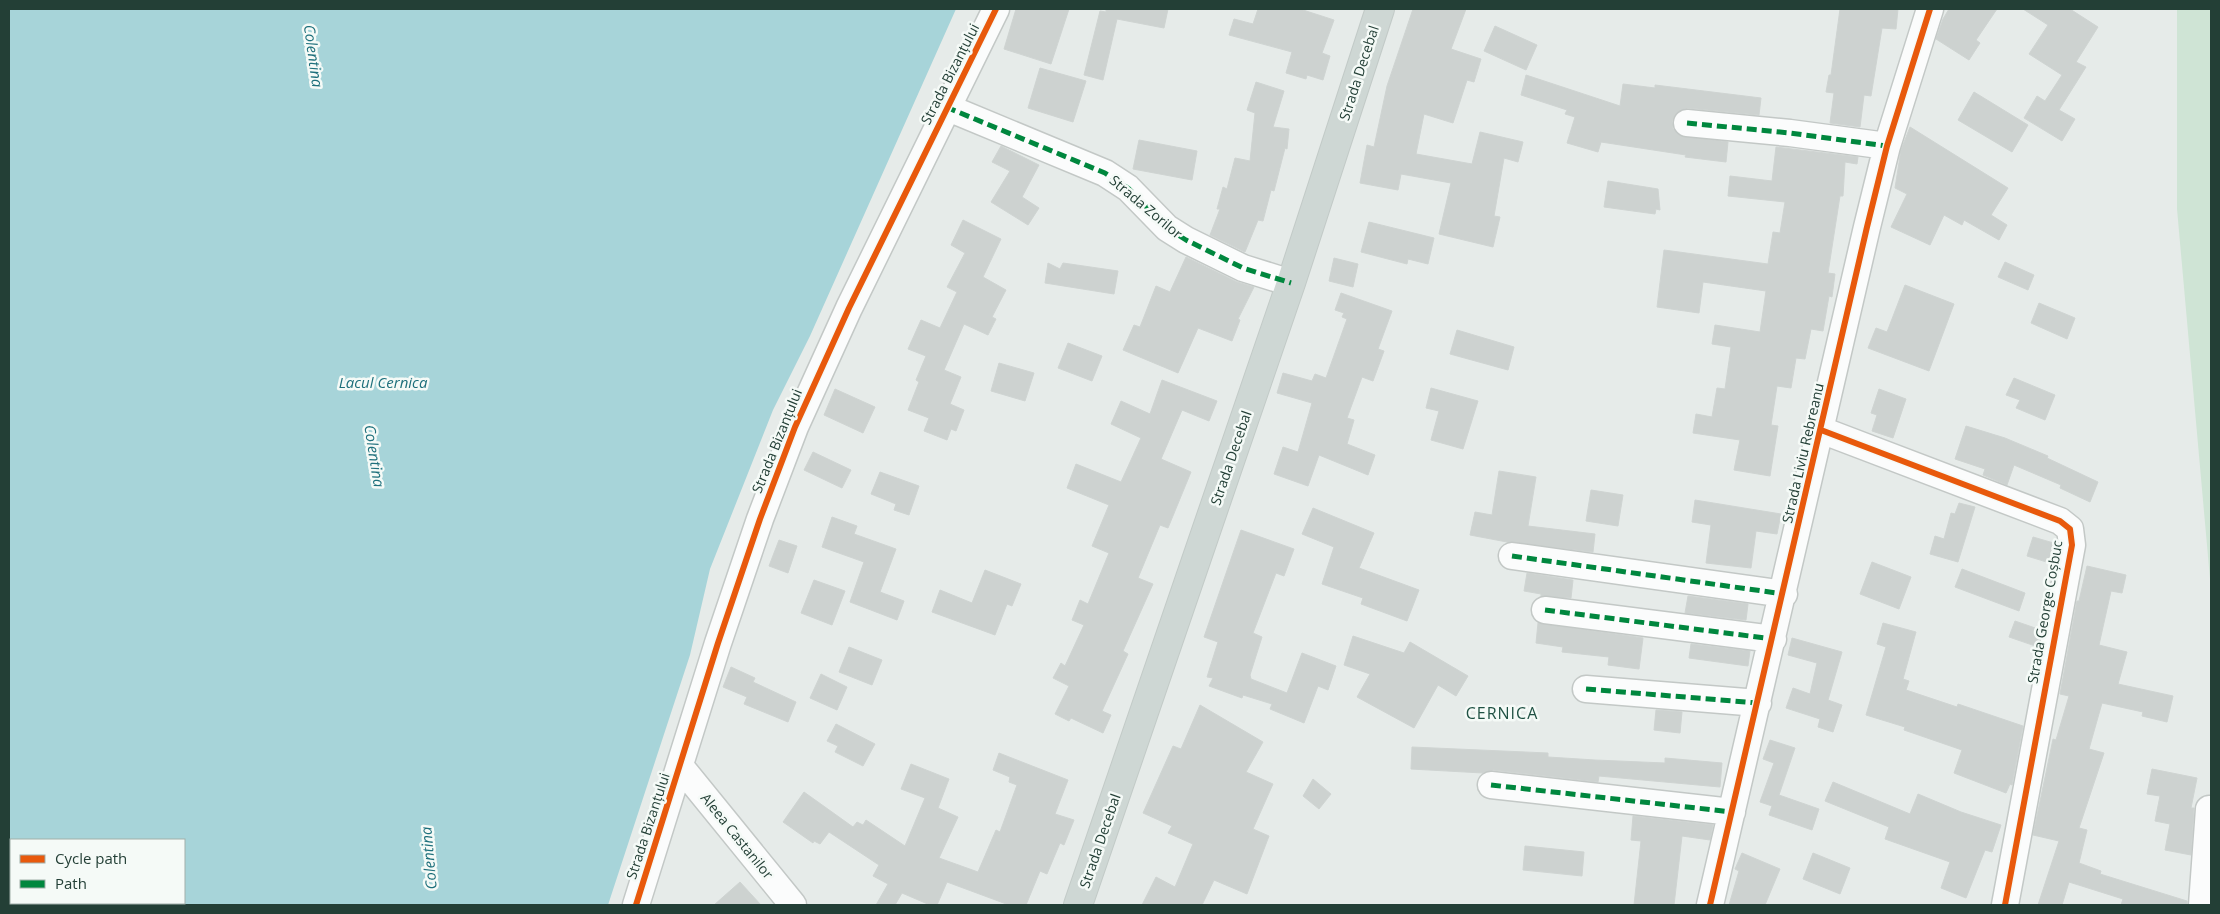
<svg xmlns="http://www.w3.org/2000/svg" width="2220" height="914" font-family="'Open Sans',sans-serif">
<style>
.green{fill:#cfe4d5}
.water{fill:#a7d4d9}
.building{fill:#cdd2d0;stroke:#cfd4d2}
.lines{fill:none;stroke-linecap:round;stroke-linejoin:round}
.minor-casing{stroke:#c3c8c6;stroke-width:29}
.major-casing{stroke:#c2cac7;stroke-width:30}
.minor{stroke:#fbfcfc;stroke-width:26}
.major{stroke:#ced7d4;stroke-width:28}
.quiet{stroke:#00873e;stroke-width:5;stroke-dasharray:10 5;stroke-linecap:butt}
.cycleway-casing{stroke:#f5faf7;stroke-width:9}
.cycleway{stroke:#e8590c;stroke-width:6}
.labels{text-anchor:middle;stroke-width:5;stroke-linejoin:round;paint-order:stroke}
.street-label{font-size:14px;fill:#233f36;stroke:#f5faf7}
.water-label{font-size:15px;font-style:italic;fill:#1d6f7b;stroke:#f5faf7}
.quarter-label{font-size:16px;letter-spacing:1px;fill:#1f5143;stroke:#f5faf7}
</style>
<rect width="100%" height="100%" fill="#e6ebe9"/>
<path class="green" d="M2177 9H2211V590L2177 209Z"/>
<path class="water" d="M9 9H956L810 336 773 410 710 569 690 655 608 905H33L29 903H184V840H11V890L9 888Z"/>
<path class="building" d="M1016 9H1069L1051 64 1004 49Z
M1106 9H1168L1164 28 1117 19 1103 80 1084 75 1100 11 1106 12Z
M1258 9H1300L1334 20 1322 53 1330 56 1323 80 1307 75 1306 79 1286 73 1292 52 1229 35 1234 19 1253 24Z
M1413 9H1466L1451 49 1481 59 1474 82 1467 80 1453 123 1424 114 1416 154 1472 164 1480 132 1523 142 1518 162 1504 158 1494 216 1500 217 1493 247 1439 234 1451 183 1401 174 1398 190 1360 183 1367 145 1374 147 1387 86Z
M1840 9H1898L1896 29 1882 28 1871 96 1864 95 1860 127 1830 123 1834 93 1826 92 1829 75H1831Z
M1949 9H1997L1976 40 1980 43 1969 60 1936 39 1943 19Z
M2023 9H2070L2098 27 2076 62 2086 67 2059 110 2075 119 2062 141 2024 118 2037 96 2045 101 2062 75 2029 54 2048 25Z
M1495 26 1537 45 1526 70 1484 51Z
M1040 68 1086 81 1073 122 1028 108Z
M1526 75 1620 106 1623 84 1655 88V85L1761 98 1759 115 1688 108 1680 110 1675 115 1672 121 1673 129 1679 135 1728 142 1726 162 1685 157 1686 155 1601 142 1598 152 1567 143 1575 117 1565 114 1567 110 1521 95Z
M1256 82 1284 91 1273 127 1289 129 1287 149 1285 148 1274 191 1271 190 1263 221 1258 220 1245 252 1210 235 1220 209H1217L1223 187 1227 189 1235 158 1250 161 1255 113 1247 110Z
M1974 92 2028 125 2012 152 1958 120Z
M1910 127 2008 188 1991 215 2007 225 1999 240 1964 220 1962 225 1944 215 1930 245 1891 227 1907 194 1895 188 1901 150Z
M1139 140 1197 151 1192 180 1133 169Z
M1001 146 1039 165 1022 197 1039 208 1028 225 991 202 1010 171 992 162Z
M1776 147 1858 157 1857 164 1845 162 1843 196H1840L1828 273 1835 274 1832 297 1829 296 1823 331 1811 329 1805 359 1796 358 1791 388 1777 386 1771 425 1778 426 1770 476 1734 470 1740 440 1693 433 1696 414 1712 417 1717 388 1725 389 1731 347 1712 344 1715 325 1760 332 1766 291 1703 282 1699 313 1657 307 1664 250 1768 264 1773 232 1780 233 1785 202 1728 196 1730 176 1772 181Z
M1608 181 1658 189 1660 210 1656 209 1655 214 1604 207Z
M963 220 1001 239 983 277 1006 290 992 317 996 319 988 335 964 324 944 370 961 377 950 404 964 410 956 431 951 429 947 440 924 431 929 418 908 410 919 382 916 380 926 356 908 349 921 320 940 328 957 292 947 287 965 253 951 245Z
M1369 222 1434 238 1428 264 1408 259 1407 264 1361 252Z
M1186 257 1237 282 1254 287 1238 319 1240 320 1232 341 1198 328 1178 373 1123 350 1134 325 1140 327 1156 286 1170 292Z
M1334 258 1358 264 1353 287 1329 281Z
M2005 262 2034 275 2028 290 1998 277Z
M1048 263 1060 269 1063 263 1118 271 1114 294 1045 283Z
M1905 285 1954 304 1929 371 1868 348 1876 328 1887 332Z
M1341 293 1392 311 1378 349 1384 351 1373 381 1362 377 1347 418 1354 420 1347 444 1375 455 1368 475 1319 455 1308 486 1274 474 1283 447 1298 452 1312 403 1277 393 1283 373 1312 381 1315 374 1326 378 1347 319 1342 317 1344 313 1335 310Z
M2039 303 2075 318 2067 339 2031 323Z
M1457 330 1514 347 1508 370 1450 354Z
M1068 343 1102 356 1092 381 1058 368Z
M999 363 1034 373 1025 401 991 391Z
M2014 378 2055 395 2045 420 2016 408 2020 400 2006 395Z
M1162 380 1217 401 1209 421 1182 410 1161 459 1191 472 1168 528 1160 525 1138 578 1153 584 1123 651 1128 654 1102 711 1111 715 1103 733 1071 718 1069 721 1055 714 1069 686 1053 678 1061 663 1065 666 1084 625 1072 620 1080 600 1088 604 1109 553 1092 546 1109 505 1067 488 1076 464 1121 482 1141 438 1111 424 1121 401 1150 414Z
M1431 388 1478 401 1463 449 1431 440 1439 411 1426 408Z
M835 389 875 407 863 433 824 415Z
M1879 389 1906 399 1893 438 1872 431 1877 415 1871 413Z
M1966 426 2005 438 2048 456 2047 458 2098 482 2090 502 2060 488 2061 485 2014 465 2007 485 1983 475 1985 469 1955 459Z
M813 452 851 470 842 488 804 470Z
M1499 471 1536 477 1528 526 1595 534 1593 552 1507 542 1470 535 1475 512 1492 515Z
M880 472 919 486 909 515 894 510 896 504 871 494Z
M1591 490 1623 495 1618 526 1586 521Z
M1695 500 1781 514 1777 534 1756 531 1751 568 1706 563 1711 525 1692 522Z
M1959 503 1975 507 1958 562 1930 554 1935 536 1944 539 1951 513 1955 514Z
M1313 508 1374 533 1359 568 1419 590 1407 621 1361 604 1363 598 1322 584 1334 547 1302 534Z
M832 517 857 526 854 534 896 549 880 592 904 601 897 620 850 602 864 562 822 547Z
M1241 530 1294 549 1284 576 1276 573 1253 633 1262 637 1250 675 1251 679 1287 693 1302 653 1336 666 1328 690 1318 686 1304 723 1270 709 1272 704 1243 695 1242 698 1209 686 1213 678 1207 677 1218 642 1204 637Z
M2033 537 2057 544 2053 564 2027 556Z
M779 540 797 546 788 573 769 566Z
M1872 562 1911 577 1899 609 1860 594Z
M2087 566 2126 575 2122 593 2111 591 2099 645 2127 652 2118 684 2173 696 2167 722 2142 716 2143 712 2102 703 2089 749 2104 753 2079 828 2087 830 2079 863 2101 871 2100 874 2187 901V905H2121L2123 899 2069 882 2062 905H2038L2059 841 2033 835 2053 739 2056 740 2069 696 2060 694 2077 601H2079Z
M1962 569 2025 593 2019 611 1955 587Z
M985 570 1021 584 1012 606 1007 604 995 635 932 612 940 590 972 603Z
M1527 573 1573 580 1571 598 1541 596V594L1524 591Z
M814 580 845 591 832 625 801 613Z
M1688 596 1748 604 1746 620 1685 613Z
M2015 621 2041 630 2038 647 2009 637Z
M1538 623 1643 638 1639 669 1608 665 1609 657 1562 652 1563 647 1536 643Z
M1883 623 1916 632 1903 679 1909 681 1906 690 1957 707 1958 704 2023 726 2012 785 2010 784 2006 793 1954 773 1962 750 1904 730 1905 727 1866 715 1886 647 1877 644Z
M1353 636 1404 653 1410 642 1468 676 1456 696 1438 685 1414 728 1357 697 1370 674 1344 665Z
M1792 638 1842 652 1828 700 1842 705 1833 732 1818 727 1820 719 1786 708 1793 688 1810 694 1817 663 1788 655Z
M1691 644 1750 651 1748 666 1689 658Z
M849 647 882 660 872 685 839 672Z
M731 667 755 678 753 682 796 702 788 722 744 704 747 697 723 687Z
M821 674 847 687 837 710 810 698Z
M1200 705 1263 742 1246 772 1273 784 1253 829 1269 836 1247 894 1214 880 1202 905H1142L1156 877 1175 887 1193 844 1168 833 1172 826 1143 813 1173 746 1181 749Z
M1656 710 1682 712 1680 733 1654 730Z
M836 724 875 744 863 766 835 752 838 746 827 741Z
M1770 740 1795 748 1779 795 1819 809 1812 830 1769 815 1772 806 1760 802 1774 763 1763 759Z
M1412 747 1548 753V757L1595 760 1665 763V758L1722 763 1720 787 1599 776 1598 782 1493 770 1483 773 1411 769Z
M999 753 1068 780 1055 814 1074 820 1064 845 1060 843 1047 874 1040 871 1026 905H1009L947 882 937 905H930L902 893 895 905H876L888 884 873 876 879 865 829 832 820 844 814 841 813 843 783 822 804 792 853 827 857 822 863 825 866 820 905 846 925 798 901 789 911 764 949 779 938 808 958 817 939 858 978 872 996 830 1000 832 1017 785 1009 782 1010 777 993 770Z
M2152 769 2197 778 2191 808H2194L2191 855 2165 850 2170 824 2155 821 2160 796 2147 794Z
M1313 779 1331 794 1319 809 1303 796Z
M1833 782 1910 814 1918 794 1961 812 2001 825 1992 852 1985 850 1966 898 1941 888 1950 862 1885 839 1889 827 1825 801Z
M1633 816 1713 825 1710 840 1682 836 1674 905H1634L1641 841 1631 840Z
M1525 846 1584 852 1582 876 1523 870Z
M1742 853 1780 869 1765 905H1729L1739 871 1735 869Z
M1813 853 1850 868 1840 894 1803 879Z
M740 882 761 905H714Z"/>
<g class="lines">
<g class="minor-casing">
<path id="minor" d="M946 107 1105 173 1128 188 1167 228 1186 240 1243 268 1291 283
M1687 123 1790 133 1887 146
M1821 430 2060 521 2070 529 2072 545 2005 905
M1512 556 1784 594
M1545 610 1773 639
M1586 689 1758 703
M680 766 793 905
M1491 785 1732 812
M636 905 718 643 760 519 795 427 849 308 996 9
M1710 905 1867 227 1887 146 1930 9
M2202 905 2209 809"/>
</g>
<g class="major-casing">
<path id="major" d="M1078 905 1291 283 1380 9"/>
</g>
<use href="#minor" class="minor"/>
<use href="#major" class="major"/>
<path class="quiet" d="M946 107 1105 173 1128 188 1167 228 1186 240 1243 268 1291 283
M1687 123 1790 133 1887 146
M1512 556 1784 594
M1545 610 1773 639
M1586 689 1758 703
M1491 785 1732 812"/>
<g class="cycleway-casing">
<path id="cycleway" d="M1821 430 2060 521 2070 529 2072 545 2005 905
M636 905 718 643 760 519 795 427 849 308 996 9
M1710 905 1867 227 1887 146 1930 9"/>
</g>
<use href="#cycleway" class="cycleway"/>
</g>
<g class="labels">
<g class="street-label">
<text transform="translate(1359 73) rotate(-72)" y="5">Strada Decebal</text>
<text transform="translate(950 74) rotate(-63)" y="5">Strada Bizanțului</text>
<text transform="translate(1146 207) rotate(40)" y="5">Strada Zorilor</text>
<text transform="translate(777 441) rotate(-68)" y="5">Strada Bizanțului</text>
<text transform="translate(1803 453) rotate(-77)" y="5">Strada Liviu Rebreanu</text>
<text transform="translate(1231 458) rotate(-71)" y="5">Strada Decebal</text>
<text transform="translate(2045 612) rotate(-80)" y="5">Strada George Coșbuc</text>
<text transform="translate(648 826) rotate(-72)" y="5">Strada Bizanțului</text>
<text transform="translate(737 836) rotate(51)" y="5">Aleea Castanilor</text>
<text transform="translate(1100 841) rotate(-71)" y="5">Strada Decebal</text>
</g>
<g class="water-label">
<text transform="translate(313 56) rotate(82)" y="5">Colentina</text>
<text x="383" y="388">Lacul Cernica</text>
<text transform="translate(374 456) rotate(81)" y="5">Colentina</text>
<text transform="translate(429 858) rotate(-95)" y="5">Colentina</text>
</g>
<g class="quarter-label">
<text x="1502" y="719">CERNICA</text>
</g>
</g>
<rect width="2220" height="914" fill="none" stroke="#233f36" stroke-width="20"/>
<rect x="10" y="839" width="175" height="65" fill="#f5faf7" stroke="#a1afaa"/>
<rect x="20" y="855" width="25" height="8" fill="#e8590c" stroke="#a1afaa"/>
<text x="55" y="864" font-size="15" fill="#233f36">Cycle path</text>
<rect x="20" y="880" width="25" height="8" fill="#00873e" stroke="#a1afaa"/>
<text x="55" y="889" font-size="15" fill="#233f36">Path</text>
</svg>
